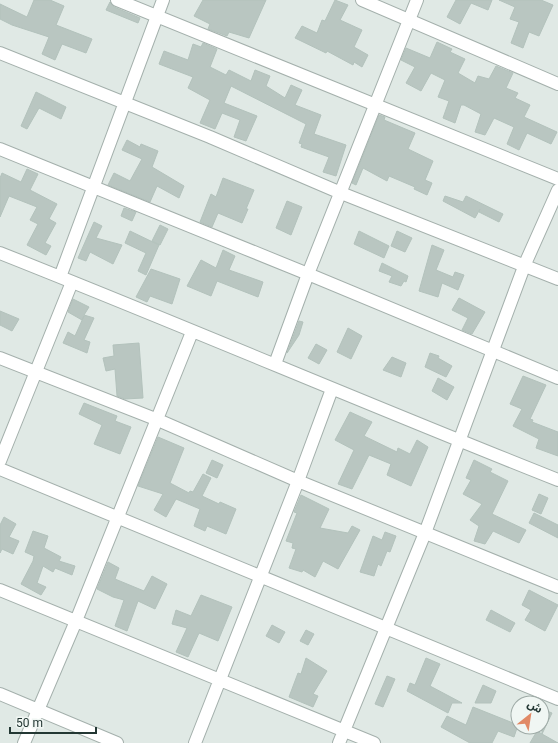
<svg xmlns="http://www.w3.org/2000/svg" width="558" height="743" font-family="Roboto,'Noto Sans Arabic',sans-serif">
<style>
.building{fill:#b9c6c1;stroke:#b3c2bc}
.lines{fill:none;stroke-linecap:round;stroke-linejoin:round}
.street-casing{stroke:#a4b0ac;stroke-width:14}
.street{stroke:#fff;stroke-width:12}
</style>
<rect width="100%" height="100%" fill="#e0e9e5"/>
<path class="building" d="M34 0H50L64 6 56 25 92 39 86 53 62 44 55 60 42 54 49 37 12 25 0 19V4L27 17Z
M203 0H266L249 38 229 32 227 36 208 29 210 24 194 16Z
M335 0 348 5 340 20 362 30 354 47 368 55 362 67 354 62 353 65 327 51 326 53 295 38 302 26 317 33 322 20 325 21Z
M456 0H492L488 10 471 3 460 24 447 17Z
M499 0H541L553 5 539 36 529 32 523 48 511 43 519 22 510 19 515 7Z
M110 2 114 7 140 18 138 23 106 10Z
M437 42 452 49 450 52 465 59 458 73 475 83 478 76 489 79 496 66 513 73 506 88 518 93 515 98 530 105 524 117 557 132 551 144 527 133 519 150 507 144 514 127 494 118 485 135 475 132 481 114 464 105H461L455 123 443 118 449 101 438 97 445 80 431 73 421 91 406 83 415 67 401 60 406 48 430 58Z
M203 43 217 49 210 67 226 75 229 70 251 81 255 70 270 76 266 86 285 98 291 85 302 90 295 105 321 115 314 134 346 145 336 176 323 172 329 157 301 147 302 144 299 143 306 124 231 86 224 103 257 116 246 141 234 137 240 120 222 113 215 129 200 123 210 100 188 88 193 77 159 64 164 51 188 60 193 44 201 47Z
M36 92 66 107 61 119 39 108 27 129 21 126Z
M379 115 385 117 384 120 415 133 408 149 433 161 425 180 432 183 427 195 414 189 415 187 389 176 387 181 363 168 356 185 352 183Z
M127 140 140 147 141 144 158 151 152 167 184 186 179 198 157 186 150 202 108 185 114 173 130 181 142 159 122 150Z
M27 169 38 174 30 190 57 204 49 219 56 223 45 243 51 246 46 255 27 245 38 224 30 220 37 207 9 196 0 217V178L2 173 21 182Z
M223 178 254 190 246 209H248L242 223 218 213 212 227 200 222 211 194 216 197Z
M445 196 463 202 466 196 503 214 499 222 479 212 480 209 475 218 443 201Z
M287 201 302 207 291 235 276 228Z
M124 208 136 212 132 221 121 216Z
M94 222 102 226 96 238 122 245 113 264 90 252 86 261 78 258Z
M160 225 168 229 160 245 152 241Z
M130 231 159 245 146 275 138 271 146 253 125 243Z
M359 231 389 246 384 258 354 244Z
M397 231 412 238 405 252 391 246Z
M432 245 444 250 436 270 453 277 455 272 464 275 458 290 442 283 438 297 419 291Z
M223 250 235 256 229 270 263 282 258 297 217 281 211 296 187 286 201 260 216 268Z
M382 263 408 276 406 282 404 281 401 286 389 282 392 276 379 271Z
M151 269 180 279 172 304 150 296 147 302 136 297Z
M459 298 485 312 472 334 462 330 468 318 452 310Z
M73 299 89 307 84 315 94 318 84 340 90 342 87 353 63 343 68 332 75 336 84 316 82 320 68 312Z
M0 311 19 319 12 331 0 325Z
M299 321 303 322 299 335 287 353Z
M348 328 362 336 351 359 337 352Z
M139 343 143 398 125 399 117 396 115 369 106 371 103 358 114 356 113 345Z
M316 344 327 350 319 364 308 358Z
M430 353 439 356 438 358 452 366 446 377 425 367Z
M392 357 406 363 401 377 383 370Z
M523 376 546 385 530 419 533 420 532 422 558 432V456L536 448 539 439 513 426 522 409 510 404Z
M438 378 454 387 447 400 432 391Z
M84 403 117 416 115 421 131 427 120 454 94 444 102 425 79 414Z
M350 412 372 422 364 436 397 452 398 448 410 454 417 440 428 447 411 486 387 475 391 464 369 455 352 489 338 484 354 450 335 440Z
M158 437 184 448 170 483 189 493 190 491 193 492 203 474 211 478 202 496 219 504 220 502 236 509 226 534 207 526 205 531 194 526 200 509 176 499 166 517 154 510 163 494 138 486Z
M212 460 223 465 217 478 206 473Z
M474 460 492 469 490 472 508 481 492 514 526 530 519 543 493 531 485 544 474 541 479 526 470 520 482 504 463 494 471 480 466 478Z
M539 494 548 498 541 514 532 510Z
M301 495 329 509 320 528 348 533 352 526 360 530 338 569 323 561 315 577 303 570 302 572 289 568 296 549 292 548 293 543 286 541 297 513 294 512Z
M534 513 558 525V538L529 523Z
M4 517 16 524 9 537 19 541 13 554 2 549 0 553V525Z
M33 531 48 536 44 548 61 557 59 561 75 566 72 575 55 568 53 572 43 566 37 583 46 587 41 595 21 584 33 561 34 556 25 552Z
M385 532 396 536 390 552 387 551 381 566 378 564 374 576 360 572 373 536 382 540Z
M108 562 119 568 115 579 144 591 152 576 167 584 155 609 138 601 127 631 115 626 124 600 113 597 97 589Z
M529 590 558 605 545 631 525 620 531 610 522 605Z
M201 595 232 607 218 641 199 633 188 657 176 652 187 628 172 624 176 610 191 616Z
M491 610 515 623 510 632 486 620Z
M272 625 285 632 279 643 266 636Z
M306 630 314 634 308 645 300 641Z
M306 658 327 671 313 694 318 696 313 707 289 697 298 673 301 674Z
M426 658 440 664 430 686 462 703H452L448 713 407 691 410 683 415 685Z
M387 676 395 679 383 707 375 704Z
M483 685 496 691 491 703H475Z
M473 707 518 725 514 737 498 731 492 743H470L441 727 447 716 466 725Z
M542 709 552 713 542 734 558 743H530L537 731 542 734Z"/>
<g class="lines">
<g class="street-casing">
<path id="street" d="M117 0 558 179
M362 0 558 84
M0 53 210 137 341 193 558 279
M0 149 308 274 558 378
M0 253C187 327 371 406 558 480
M60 277 163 0
M0 358 158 420 298 481 558 587
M275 364 308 274 417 0
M0 461 72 282
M0 469 558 699
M0 590 374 743
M0 694 117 743
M24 743 76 621 192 332
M195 743 298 481 332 389
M339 743 425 533 525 264 558 190"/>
</g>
<use href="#street" class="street"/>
</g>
<g transform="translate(530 715) rotate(30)"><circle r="19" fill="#f0f6f3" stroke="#9eaaa6"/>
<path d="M0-3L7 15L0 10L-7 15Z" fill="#e18966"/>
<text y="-6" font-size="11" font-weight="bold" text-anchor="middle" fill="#233733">ش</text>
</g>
<path d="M10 727v6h86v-6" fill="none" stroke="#233733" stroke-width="2"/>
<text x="16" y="727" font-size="12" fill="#233733" stroke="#f0f6f3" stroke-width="3" paint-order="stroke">50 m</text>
</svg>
